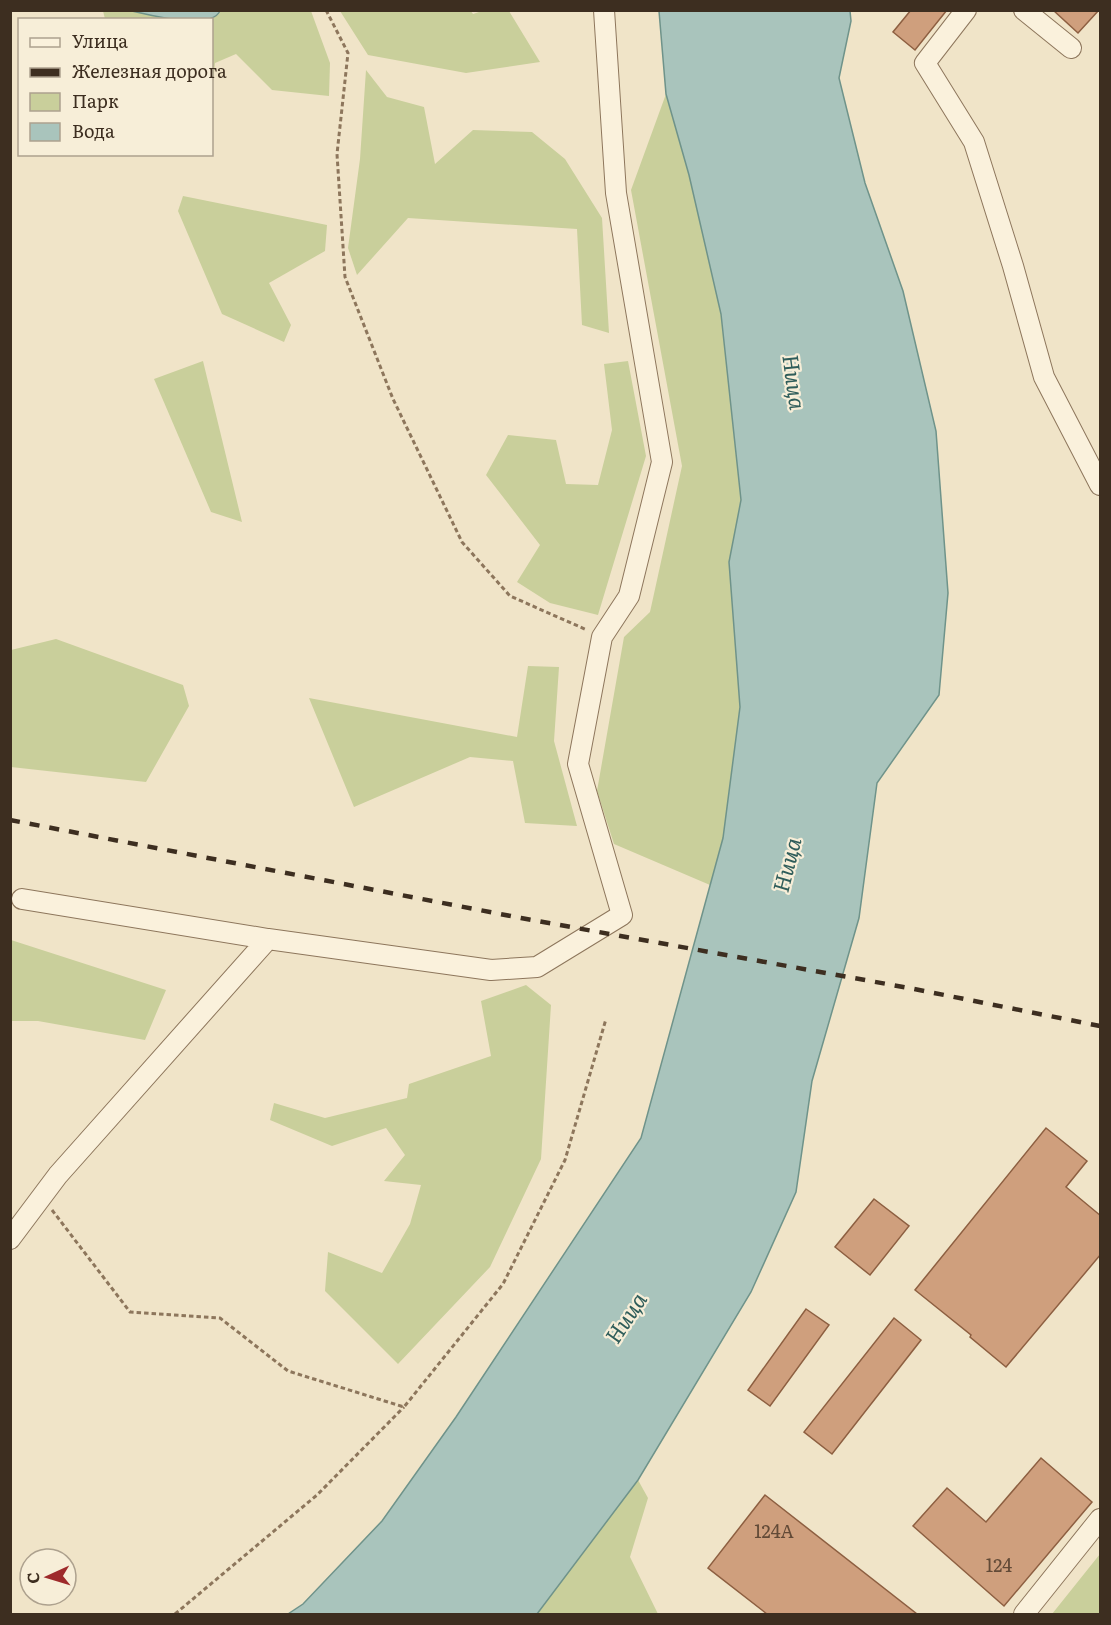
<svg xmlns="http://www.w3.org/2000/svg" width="1111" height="1625" font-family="Literata,serif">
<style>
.green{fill:#c9cf9b}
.water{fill:#a9c4bc;stroke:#6f938a;stroke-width:1.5}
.building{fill:#cf9f7d;stroke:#8d5f41;stroke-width:1.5}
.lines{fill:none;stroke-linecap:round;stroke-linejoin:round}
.minor-casing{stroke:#8d765c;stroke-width:22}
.path{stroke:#8d765c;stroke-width:3;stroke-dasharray:4.5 3;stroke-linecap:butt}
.minor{stroke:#faf1dc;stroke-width:20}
.rail{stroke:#3d2e20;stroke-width:4.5;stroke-dasharray:10 10;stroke-linecap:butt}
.labels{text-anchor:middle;stroke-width:4.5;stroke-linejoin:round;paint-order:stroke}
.number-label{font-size:18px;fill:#624a37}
.water-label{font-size:22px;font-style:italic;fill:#2f5d5a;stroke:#f7eed8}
</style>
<rect width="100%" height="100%" fill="#f0e4c8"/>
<path class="green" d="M470 10 473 14 482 11H509L540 62 466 73 368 55 340 11Z
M103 11H132L167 19H105Z
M220 11H311L330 63 329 96 272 90 236 54 215 63 212 91 211 20 219 14Z
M366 70 387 97 424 107 435 164 473 130 532 132 565 159 602 218 609 333 582 325 577 229 408 218 357 275 348 248 360 159Z
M666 94 689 175 721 314 741 500 729 562 740 707 723 838 710 885 614 844 597 791 624 637 650 612 682 466 631 190Z
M183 196 327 225 325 251 269 283 291 325 284 342 222 314 178 211Z
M203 361 242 522 211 512 154 379Z
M628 361 646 456 598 615 550 603 517 582 540 545 486 475 508 435 556 440 566 484 598 485 612 430 604 364Z
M56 639 183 685 189 706 146 782 11 767V650Z
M528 666 559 667 554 741 577 826 525 823 513 761 470 757 354 807 309 698 517 737Z
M11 940 166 990 145 1040 38 1021H11Z
M526 985 551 1005 541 1159 490 1267 398 1364 325 1291 328 1252 382 1273 410 1224 421 1185 384 1181 405 1155 386 1128 332 1146 270 1120 274 1103 325 1118 407 1098 409 1084 491 1056 481 1001Z
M638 1480 648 1498 630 1557 658 1614H537Z
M1100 1554V1614H1052Z"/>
<path class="water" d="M132 11H220C210 31 150 15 132 11Z
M659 11H850L851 21 839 78 865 183 903 291 936 431 948 593 939 695 877 783 859 918 812 1081 796 1192 751 1292 638 1480 537 1614H288L303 1604 382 1521 456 1417 641 1138 723 838 740 707 729 562 741 500 721 314 689 175 666 94Z"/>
<path class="building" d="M911 10H947L915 50 893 32Z
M1053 10H1099L1078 33Z
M1046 1128 1087 1161 1066 1187 1101 1216V1254L1006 1367 970 1337 971 1335 915 1290Z
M874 1199 909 1226 870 1275 835 1247Z
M806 1309 829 1325 770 1406 748 1390Z
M894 1318 921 1340 832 1454 804 1432Z
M1041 1458 1092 1502 1004 1606 913 1526 947 1488 986 1522Z
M765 1495 917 1614H767L708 1568Z"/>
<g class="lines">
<g class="minor-casing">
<path id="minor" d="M966 10 925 63 974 142 1013 266 1044 377 1100 485
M1024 10 1071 48
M22 899 268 939
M10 1239 58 1175 268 939 491 970 537 967 622 915 578 764 602 637 629 596 662 462 616 193 604 10
M1024 1614 1100 1519"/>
</g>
<path class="path" d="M326 10 348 53 337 154 345 277 393 399 462 542 510 596 587 630
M52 1210 130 1312 220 1318 288 1371 404 1407 503 1284 565 1160 606 1019
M175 1614 317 1495 404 1407"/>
<use href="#minor" class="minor"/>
<path class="rail" d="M10 820 521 918 909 988 1100 1026"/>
</g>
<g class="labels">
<g class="number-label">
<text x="774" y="1538">124А</text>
<text x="999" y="1572">124</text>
</g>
<g class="water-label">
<text transform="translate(794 382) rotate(82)" y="8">Ница</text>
<text transform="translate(787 865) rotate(-76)" y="8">Ница</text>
<text transform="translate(626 1318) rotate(-57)" y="8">Ница</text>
</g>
</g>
<rect width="1111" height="1625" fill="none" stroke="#3d2e20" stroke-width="24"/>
<rect x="18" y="18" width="195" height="138" fill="#f7eed8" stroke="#ada18e" stroke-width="1.5"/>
<rect x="30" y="38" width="30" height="9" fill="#faf1dc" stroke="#ada18e" stroke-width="1.5"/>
<text x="72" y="48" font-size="18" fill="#3d2e20">Улица</text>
<rect x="30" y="68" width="30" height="9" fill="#3d2e20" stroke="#ada18e" stroke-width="1.5"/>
<text x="72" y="78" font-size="18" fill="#3d2e20">Железная дорога</text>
<rect x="30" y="93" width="30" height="18" fill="#c9cf9b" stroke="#ada18e" stroke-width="1.5"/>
<text x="72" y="108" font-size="18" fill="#3d2e20">Парк</text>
<rect x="30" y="123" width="30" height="18" fill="#a9c4bc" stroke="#ada18e" stroke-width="1.5"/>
<text x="72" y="138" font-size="18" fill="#3d2e20">Вода</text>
<g transform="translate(48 1577) rotate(266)"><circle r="28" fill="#f7eed8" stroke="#ada18e" stroke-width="1.5"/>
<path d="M0-4.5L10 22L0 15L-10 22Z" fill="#9e2a2b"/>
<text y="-9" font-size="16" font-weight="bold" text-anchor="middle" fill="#3d2e20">С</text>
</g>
</svg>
